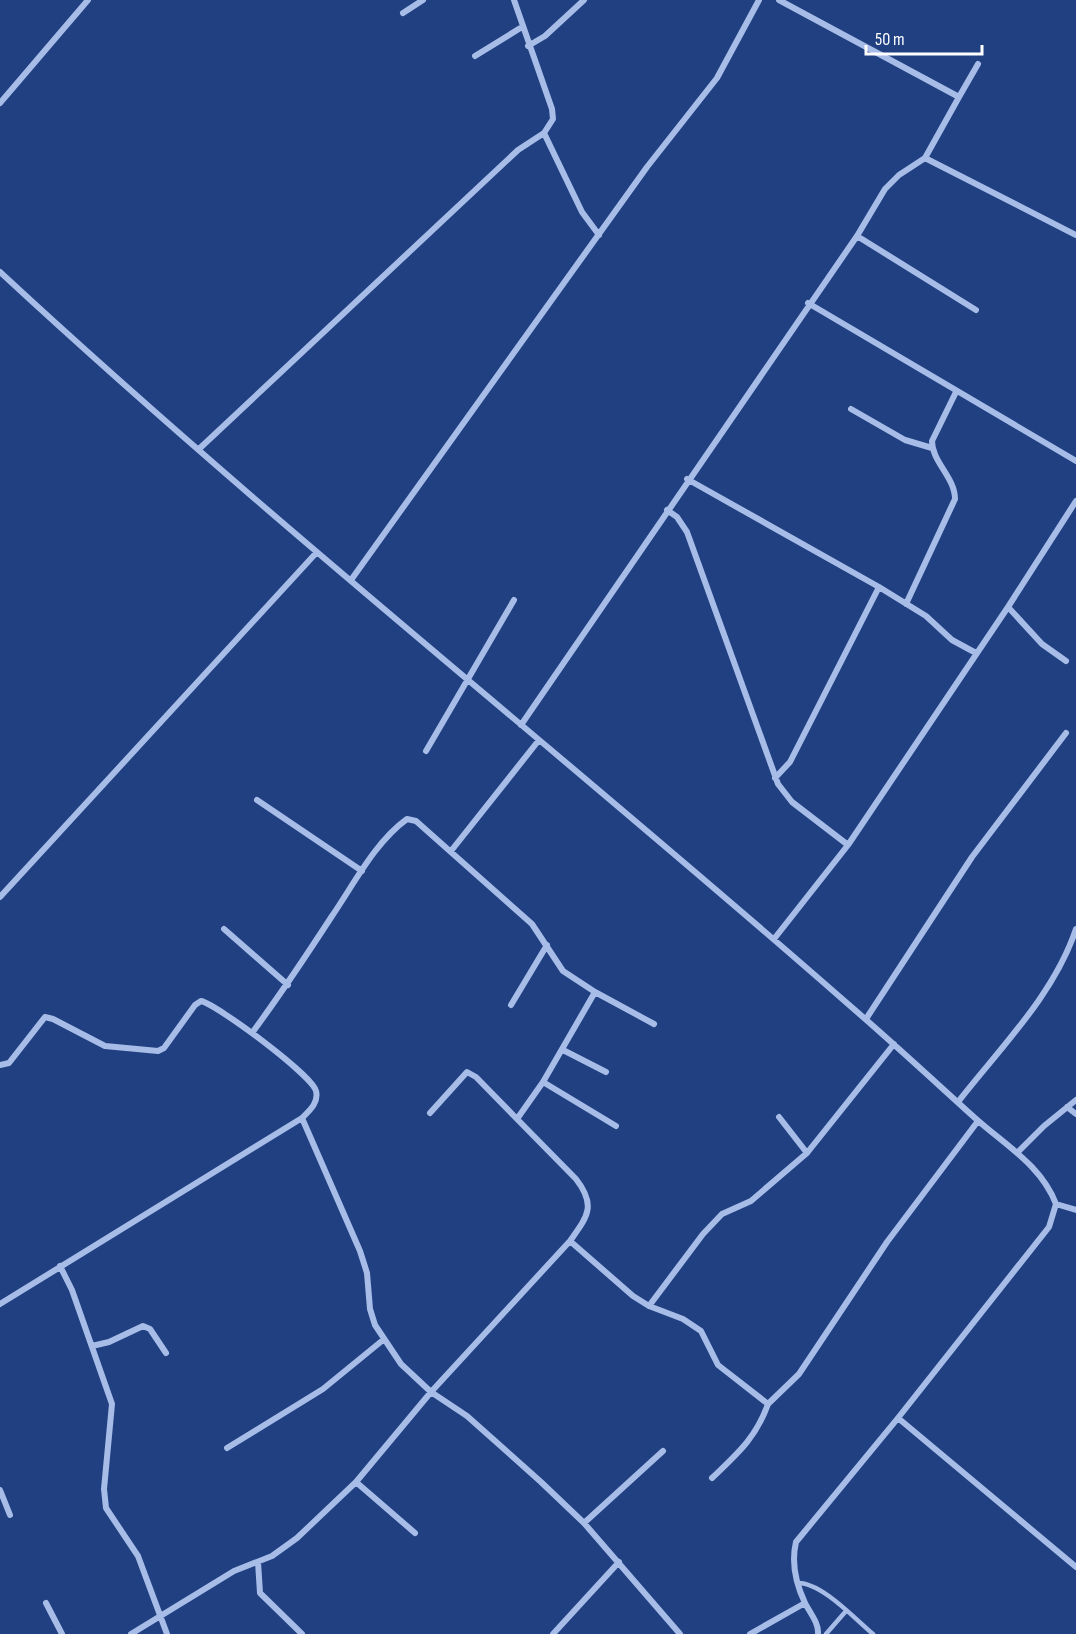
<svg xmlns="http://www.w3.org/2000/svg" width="1076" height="1634" font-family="'Sofia Sans Condensed',sans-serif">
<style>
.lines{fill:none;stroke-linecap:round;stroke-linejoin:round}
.service{stroke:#a7bde8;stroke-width:4.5}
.minor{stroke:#a7bde8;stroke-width:6}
</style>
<rect width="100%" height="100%" fill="#214081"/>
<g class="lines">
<path class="service" d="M798 1583C822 1583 854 1618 873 1634
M826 1634 846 1611"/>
<path class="minor" d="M514 0 552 109 553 119 544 133 582 212 599 235
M403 13 423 0
M528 46 545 36 584 0
M475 56 522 27
M959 97 978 64
M0 103 88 0
M925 158 1076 235
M857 236 976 310
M0 272C274 526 568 758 848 1004 891 1041 933 1080 975 1118 1005 1145 1041 1165 1056 1204L1049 1227 898 1418 796 1542C791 1563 796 1584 805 1603 810 1613 819 1623 818 1634
M808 303 1076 461
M851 409 905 440 932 448
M199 449 518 150 544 133
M687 479 879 587 926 616 952 640 976 653
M667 510 677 517 687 532 778 784 792 802 848 845
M351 580 647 167 717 78 759 0
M906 604 955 499C955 477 932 462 932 441L956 392
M1008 607 1042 644 1066 661
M521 725 857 236 885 189 899 175 925 158 959 97 779 0
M426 751 514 600
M775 778 790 762 879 587
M257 800 362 871
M451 851 539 740
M0 897 317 552
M224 929 288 985
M774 939 848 845 1008 607 1076 501
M595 992 654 1024
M511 1005 547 945
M866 1019 972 857 1066 733
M563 1050 606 1072
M0 1065 9 1063 45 1017 53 1019 105 1046 158 1051 164 1048 195 1005 201 1001C218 1005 313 1076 316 1091 319 1103 309 1111 302 1118L360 1251 367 1273 370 1309 375 1325 401 1364 431 1392 467 1416 541 1482 584 1523 680 1634
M543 1082 616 1126
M958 1102C1000 1048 1054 995 1076 929
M1067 1107 1076 1114
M430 1113 467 1072 476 1077 517 1119
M779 1117 807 1153
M1017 1153 1044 1126 1076 1100
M1056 1204 1076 1210
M570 1241 633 1296 649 1306 683 1319 701 1331 718 1365 768 1404 799 1374 887 1242 978 1121
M60 1266 72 1290 112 1404 104 1489 106 1508 138 1556 167 1634
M0 1304 302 1118
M649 1306 703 1234 722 1214 751 1201 807 1153 894 1044
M92 1346 109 1342 143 1326 150 1329 166 1353
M898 1418 1076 1567
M227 1448 323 1389 383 1340
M712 1478C737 1454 756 1438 768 1404
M356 1482 415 1533
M0 1490 10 1515
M584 1523 663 1451
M258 1562 260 1593 302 1634
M46 1603 62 1634
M131 1634 234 1571 272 1556 297 1538 356 1482 431 1392 570 1241C587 1217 597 1206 576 1179L517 1119 543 1082 595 992 563 971 532 924 416 821 407 819C375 842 354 884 332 916 306 956 280 995 252 1033
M553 1634 619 1562
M750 1634 805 1603"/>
</g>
<path d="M866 45v9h116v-9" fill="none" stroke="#ffffff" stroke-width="3"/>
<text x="875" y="45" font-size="18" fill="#ffffff" stroke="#214081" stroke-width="4.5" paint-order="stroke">50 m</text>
</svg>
